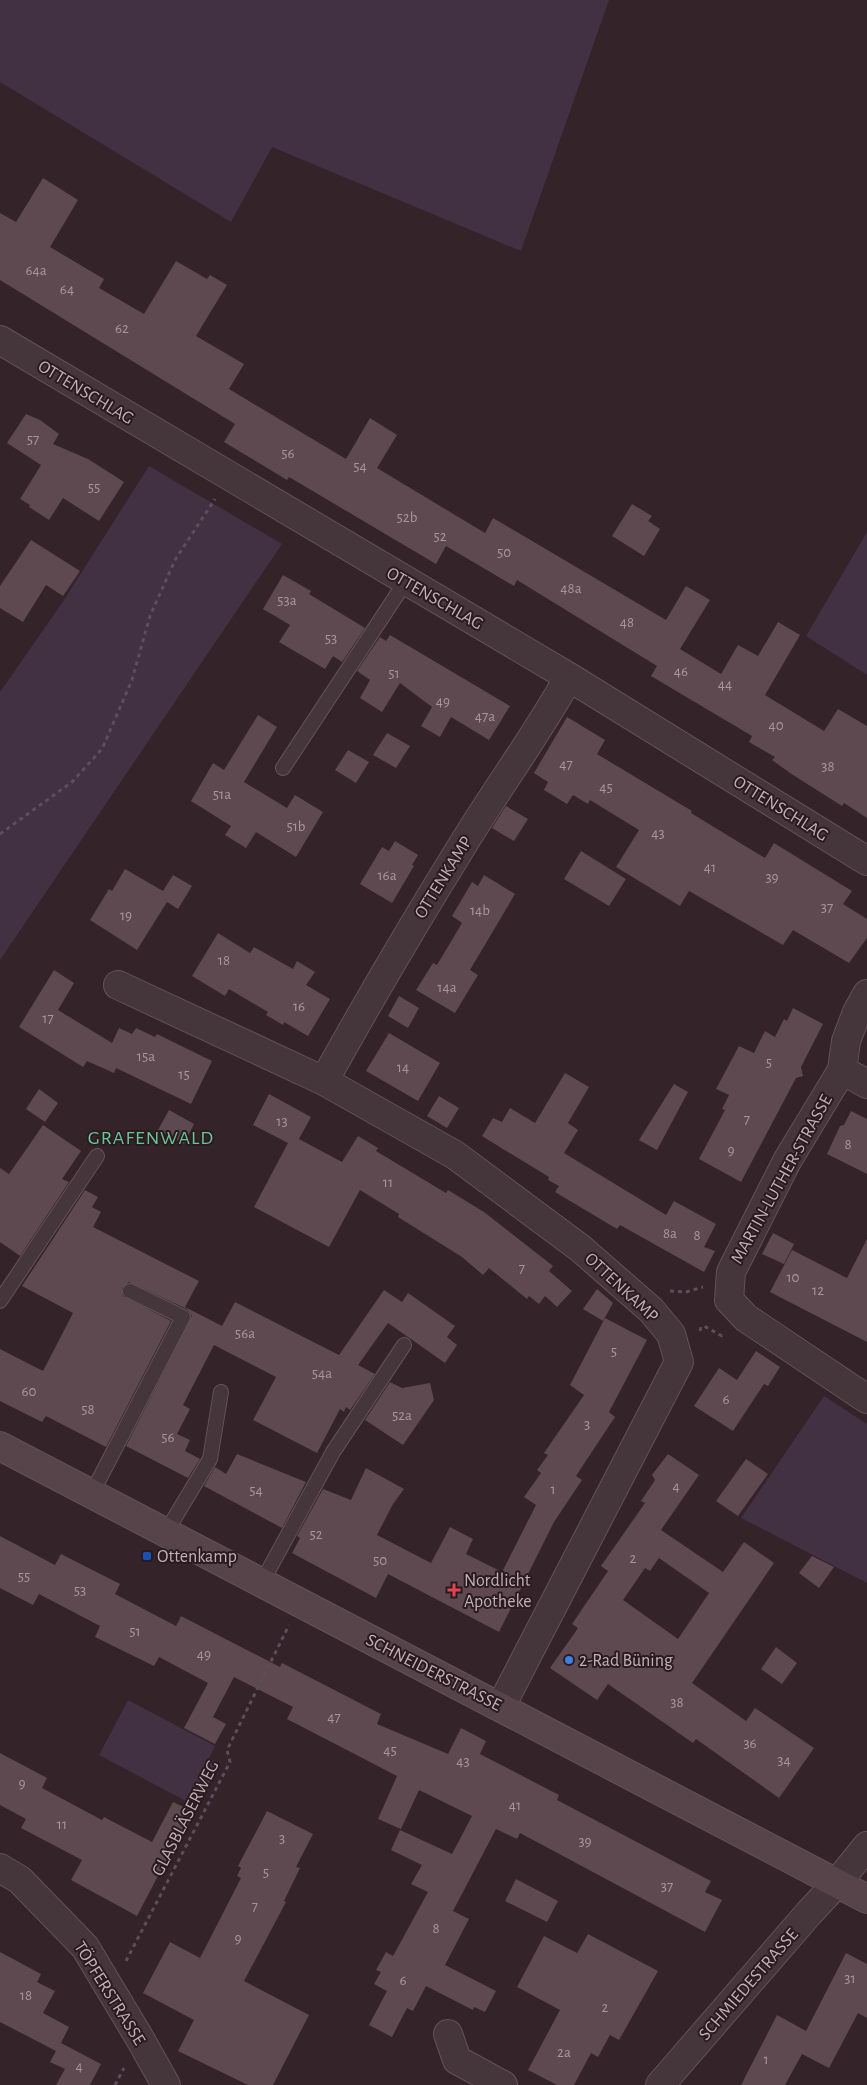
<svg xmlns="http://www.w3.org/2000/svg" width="867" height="2085" font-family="'Alegreya Sans',sans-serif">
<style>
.green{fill:#413143}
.building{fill:#5e4950;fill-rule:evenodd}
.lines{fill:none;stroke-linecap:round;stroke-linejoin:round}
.lane-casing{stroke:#635359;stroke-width:16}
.street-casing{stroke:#635359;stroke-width:30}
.secondary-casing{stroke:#635359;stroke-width:30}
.path{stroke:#5e4d5a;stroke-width:3;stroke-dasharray:4 4;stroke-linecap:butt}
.lane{stroke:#45363b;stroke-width:14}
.street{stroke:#45363b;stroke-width:28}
.secondary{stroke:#57444a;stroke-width:28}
.transit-dot{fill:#1a4fb4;stroke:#2a1b20;stroke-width:2}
.health-dot{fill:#e0444e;stroke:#2a1b20;stroke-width:2}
.shop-dot{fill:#3f7fe0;stroke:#2a1b20;stroke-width:2}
.labels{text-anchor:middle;stroke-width:4;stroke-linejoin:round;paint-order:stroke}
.number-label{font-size:15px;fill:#a9969c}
.street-label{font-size:18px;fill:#c2b0b6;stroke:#2a1b20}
.poi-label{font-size:18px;fill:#c2b0b6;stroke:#2a1b20;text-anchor:start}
.quarter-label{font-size:20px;letter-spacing:1px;fill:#69c497;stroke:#2a1b20}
</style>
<rect width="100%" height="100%" fill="#342329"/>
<path class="green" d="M0 0H609L521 251 272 147 231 222 0 82Z
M149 466 282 544 0 960V692L62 603Z
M867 532V675L806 636Z
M824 1396 867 1424V1583L741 1518Z
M128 1700 215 1746 209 1758 219 1764 197 1807 99 1755Z"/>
<path class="building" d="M43 178 78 200 50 247 104 279 99 288 144 314 176 261 207 279 210 275 227 285 196 336 244 364 229 389 346 459 370 418 397 435 377 468 485 533 493 518 666 620 686 586 710 600 680 649 721 674 738 645 758 656 778 622 800 635 765 695 824 731 838 709 867 726V818L844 803 842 806 790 773 772 760 775 757 749 742 752 736 651 676 657 666 517 580 514 586 446 546 436 564 289 477 287 480 224 442 235 424 0 280V213L16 222Z
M26 414 40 420 59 434 53 444 88 459 124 482 99 521 63 498 49 520 29 507 30 505 20 499 41 465 7 443Z
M632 504 652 516 648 521 660 529 644 556 612 536Z
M31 540 80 571 63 596 46 585 23 622 0 608V586Z
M283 575 311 591 309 594 365 628 342 662 333 656 325 669 279 642 290 625 263 609Z
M390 635 510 706 489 740 451 717 440 737 421 726 432 707 400 683 382 712 360 698 370 680 357 671 380 637 386 641Z
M258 715 277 727 244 782 287 808 295 795 323 812 296 857 256 832 246 848 225 835 231 826 191 801 213 763 224 770Z
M567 717 605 740 597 754 692 811 691 813 765 858 774 843 852 891 843 904 867 919V938L849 963 793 930 783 945 689 891 680 906 616 867 639 830 590 800 588 804 573 795 567 804 544 790 548 782 534 773Z
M387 733 410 746 396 768 373 755Z
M348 750 369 762 356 783 335 770Z
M506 806 528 819 514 841 492 828Z
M395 841 418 855 412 865 414 866 392 903 360 884 382 847 389 851Z
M581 851 626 879 609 906 564 879Z
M125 869 163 891 173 875 192 886 178 909 167 902 137 950 90 920 109 889 112 891Z
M484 875 515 894 470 970 478 975 455 1013 416 990 433 963 437 965 462 923 452 916 472 882 478 886Z
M218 933 250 953 254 947 293 969 297 961 315 972 306 985 330 999 308 1036 284 1022 283 1025 266 1015 268 1012 229 989 225 996 192 976Z
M54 970 74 983 58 1010 112 1043 119 1028 132 1034 136 1028 155 1037 157 1034 212 1061 191 1104 116 1068 114 1073 87 1061 83 1067 19 1027Z
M399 996 419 1008 408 1028 388 1016Z
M793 1008 823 1024 801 1067 803 1076 796 1078 741 1182 699 1159 725 1110 722 1109 729 1095 716 1089 739 1046 754 1053 765 1031 775 1037 784 1019 787 1021Z
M389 1033 440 1063 418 1101 366 1071Z
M565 1073 589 1087 568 1123 578 1130 564 1153 666 1215 674 1201 716 1224 704 1247 715 1251 704 1272 620 1225 617 1229 555 1192 559 1186 548 1180 549 1177 482 1136 493 1118 502 1122 510 1108 535 1123Z
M674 1084 688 1092 657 1150 639 1140Z
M39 1089 58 1103 45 1122 26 1109Z
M269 1094 311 1117 299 1139 342 1162 358 1136 378 1148 376 1151 446 1193 448 1190 484 1212 553 1266 549 1271 572 1291 557 1307 545 1296 539 1304 529 1296 527 1299 489 1268 483 1275 462 1257 398 1217 399 1214 360 1190 329 1247 254 1207 288 1143 253 1125Z
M439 1096 459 1108 447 1128 427 1116Z
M169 1110 194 1124 184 1144 158 1130Z
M851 1111 867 1119V1174L827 1154 840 1126 844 1125Z
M43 1125 81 1151 62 1179 69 1182 20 1256 0 1242V1168L9 1174Z
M85 1190 98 1197 92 1207 101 1212 93 1227 199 1281 185 1307 222 1326 235 1302 339 1355 384 1290 402 1302 408 1293 455 1326 447 1337 457 1345 445 1363 388 1323 358 1365 375 1374 350 1410 346 1407 344 1412 340 1409 317 1453 253 1420 276 1377 214 1345 183 1405 190 1409 177 1434 190 1440 185 1451 200 1459 188 1478 126 1446 192 1316 187 1309 129 1282 122 1288 123 1296 171 1321 106 1447 46 1416 42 1422 0 1401V1349L43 1371 73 1313 22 1286Z
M773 1233 794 1244 784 1264 762 1254Z
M867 1239V1342L770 1292 792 1250 847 1278Z
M597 1289 613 1303 603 1321 583 1309Z
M605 1318 647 1340 609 1412 615 1417 576 1476 582 1480 554 1522 499 1632 388 1574 376 1598 292 1553 300 1538 297 1536 323 1489 351 1500 366 1468 404 1489 393 1504 377 1535 431 1563 450 1527 473 1539 466 1554 502 1572 536 1505 524 1497 541 1473 537 1470 548 1455 544 1453 584 1395 570 1385Z
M756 1351 780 1367 768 1386 764 1384 733 1431 694 1406 719 1368 737 1380Z
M390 1382 402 1388 430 1383 434 1400 403 1445 365 1420Z
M237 1454 306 1482 282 1528 204 1486 215 1467 226 1474Z
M668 1454 699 1475 661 1530 723 1572 744 1542 774 1563 692 1683 746 1721 755 1708 814 1748 779 1798 696 1739 693 1743 608 1684 597 1700 550 1668 578 1628 572 1624 608 1571 601 1566 645 1503 641 1501 655 1480 652 1475ZM659 1558 709 1593 678 1639 623 1600 645 1568 650 1571Z
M746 1459 768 1474 738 1516 716 1501Z
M0 1536 55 1565 61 1554 120 1584 115 1594 176 1626 181 1616 280 1667 282 1663 381 1714 377 1724 448 1754 461 1728 486 1741 480 1754 559 1795 557 1800 711 1881 705 1892 722 1900 705 1932 520 1833 517 1839 496 1829 453 1911 469 1919 445 1965 496 1991 485 2012 474 2007 473 2010 426 1986 413 2011 407 2008 392 2037 369 2025 387 1991 374 1984 381 1972 376 1970 386 1952 393 1956 428 1892 411 1884 422 1865 391 1850 400 1830 452 1854 472 1816 419 1790 401 1829 378 1819 397 1776 287 1719 293 1707 234 1677 213 1717 226 1724 215 1744 184 1728 208 1683 159 1657 154 1666 95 1637 100 1626 39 1594 33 1605 0 1588Z
M812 1556 834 1567 819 1588 799 1573Z
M776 1647 797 1663 782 1684 761 1669Z
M0 1753 47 1778 42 1788 102 1820 104 1817 152 1842 173 1802 194 1812 161 1875 159 1874 137 1916 71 1880 82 1860 21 1828 26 1819 0 1805Z
M267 1811 313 1834 296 1867 300 1868 284 1901 286 1902 244 1981 309 2015 273 2085H248L178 2051 194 2020 143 1993 170 1942 200 1958 241 1878 237 1876 241 1868 238 1866Z
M516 1879 558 1901 547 1922 505 1901Z
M588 1934 658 1971 619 2040 610 2035 598 2057 591 2053 574 2085H557L528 2070 560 2010 517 1987 544 1936 577 1953Z
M0 1952 41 1974 37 1982 55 1991 43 2013 69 2027 61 2043 101 2064 90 2085H56L65 2069 50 2062 56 2051 0 2022Z
M846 1953 867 1964V2018L858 2013 829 2068 802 2054 785 2085H741L777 2015 806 2031Z"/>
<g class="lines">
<g class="lane-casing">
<path id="lane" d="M283 768 406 581
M0 1301 97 1156
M92 1493 183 1317 130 1291
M166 1532 210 1459 221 1392
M262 1582 333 1452 404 1345"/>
</g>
<g class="street-casing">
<path id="street" d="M0 340 569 677 867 861
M118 985 324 1081 455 1155 580 1248 651 1310 671 1334 679 1362 501 1706
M867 994 857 1012 846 1041 842 1070 787 1161 731 1272 729 1300 746 1318 867 1399
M842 1070 867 1084
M324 1081C369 1000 416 920 465 841 499 786 537 734 569 677
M0 1868 20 1880 85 1947 139 2037 166 2085
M448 2034 457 2060 503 2085
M660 2085 809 1913 837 1883 867 1846"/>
</g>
<g class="secondary-casing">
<path id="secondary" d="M0 1446 867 1899"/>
</g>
<path class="path" d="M0 834 72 782 102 749 132 680 150 616 175 560 215 499
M670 1291 686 1292 703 1287
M700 1331 701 1327 704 1326 722 1336 724 1334
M126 1961 230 1762 227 1750 289 1625
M115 2085 124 2068"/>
<use href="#lane" class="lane"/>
<use href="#street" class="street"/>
<use href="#secondary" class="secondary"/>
</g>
<rect class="transit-dot" x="142" y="1551" width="10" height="10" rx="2.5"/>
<path class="health-dot" d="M451.5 1582.5h5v5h5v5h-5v5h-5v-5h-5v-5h5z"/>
<circle class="shop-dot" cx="569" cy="1660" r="5"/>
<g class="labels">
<g class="number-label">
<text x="36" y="275">64a</text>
<text x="67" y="294">64</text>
<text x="122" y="333">62</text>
<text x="33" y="444">57</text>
<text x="288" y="458">56</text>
<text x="360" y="471">54</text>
<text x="94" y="492">55</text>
<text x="407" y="522">52b</text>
<text x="440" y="541">52</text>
<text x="504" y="557">50</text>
<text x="571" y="593">48a</text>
<text x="287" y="605">53a</text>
<text x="627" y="627">48</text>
<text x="331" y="643">53</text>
<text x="681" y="676">46</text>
<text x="394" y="678">51</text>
<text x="725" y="689">44</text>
<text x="443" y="706">49</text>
<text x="485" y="721">47a</text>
<text x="776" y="730">40</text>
<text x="566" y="769">47</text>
<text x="828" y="771">38</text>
<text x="606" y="792">45</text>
<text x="222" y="799">51a</text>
<text x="296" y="831">51b</text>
<text x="658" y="838">43</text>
<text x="710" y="872">41</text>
<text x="387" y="880">16a</text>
<text x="772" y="882">39</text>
<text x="827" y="912">37</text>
<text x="480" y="915">14b</text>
<text x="126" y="920">19</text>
<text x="224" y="965">18</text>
<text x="447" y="992">14a</text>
<text x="299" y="1011">16</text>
<text x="48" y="1023">17</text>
<text x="146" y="1061">15a</text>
<text x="769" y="1067">5</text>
<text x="403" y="1072">14</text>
<text x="184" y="1079">15</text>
<text x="747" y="1124">7</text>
<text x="282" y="1126">13</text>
<text x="848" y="1149">8</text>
<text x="731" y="1155">9</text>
<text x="388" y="1187">11</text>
<text x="670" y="1238">8a</text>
<text x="697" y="1240">8</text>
<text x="522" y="1273">7</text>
<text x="793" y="1282">10</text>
<text x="818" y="1295">12</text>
<text x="245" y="1338">56a</text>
<text x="614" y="1356">5</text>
<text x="322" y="1378">54a</text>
<text x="29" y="1396">60</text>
<text x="726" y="1404">6</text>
<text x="88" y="1414">58</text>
<text x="402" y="1420">52a</text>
<text x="587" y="1429">3</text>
<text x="168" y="1442">56</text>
<text x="676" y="1491">4</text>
<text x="553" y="1494">1</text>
<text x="256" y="1495">54</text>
<text x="316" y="1539">52</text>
<text x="633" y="1563">2</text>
<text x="380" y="1565">50</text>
<text x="24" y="1581">55</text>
<text x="80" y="1595">53</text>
<text x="135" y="1636">51</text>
<text x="204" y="1659">49</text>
<text x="677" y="1707">38</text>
<text x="334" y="1722">47</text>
<text x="750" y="1748">36</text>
<text x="390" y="1755">45</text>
<text x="784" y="1765">34</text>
<text x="463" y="1766">43</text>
<text x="22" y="1788">9</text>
<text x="515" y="1810">41</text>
<text x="62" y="1829">11</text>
<text x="282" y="1843">3</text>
<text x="585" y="1846">39</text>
<text x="266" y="1877">5</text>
<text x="667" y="1891">37</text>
<text x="255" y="1911">7</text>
<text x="436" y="1933">8</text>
<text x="238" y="1943">9</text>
<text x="850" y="1983">31</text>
<text x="403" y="1985">6</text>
<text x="26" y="2000">18</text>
<text x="605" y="2012">2</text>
<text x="564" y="2057">2a</text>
<text x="766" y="2064">1</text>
<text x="79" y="2071">4</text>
</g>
<g class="street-label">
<text transform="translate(86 392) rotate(31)" y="6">OTTENSCHLAG</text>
<text transform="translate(435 598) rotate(30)" y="6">OTTENSCHLAG</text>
<text transform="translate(781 808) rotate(32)" y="6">OTTENSCHLAG</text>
<text transform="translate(443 877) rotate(-58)" y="6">OTTENKAMP</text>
<text transform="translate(781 1179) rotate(-61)" y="6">MARTIN-LUTHER-STRASSE</text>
<text transform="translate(622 1287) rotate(43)" y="6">OTTENKAMP</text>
<text transform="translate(434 1672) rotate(27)" y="6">SCHNEIDERSTRASSE</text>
<text transform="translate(185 1818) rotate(-63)" y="6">GLASBLÄSERWEG</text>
<text transform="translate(748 1984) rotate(-49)" y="6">SCHMIEDESTRASSE</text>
<text transform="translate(110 1993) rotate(58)" y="6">TÖPFERSTRASSE</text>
</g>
<g class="poi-label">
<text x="157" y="1562">Ottenkamp</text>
<text x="464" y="1586">Nordlicht<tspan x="464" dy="21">Apotheke</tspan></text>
<text x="579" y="1666">2-Rad Büning</text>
</g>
<g class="quarter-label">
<text x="151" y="1144">GRAFENWALD</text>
</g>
</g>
</svg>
